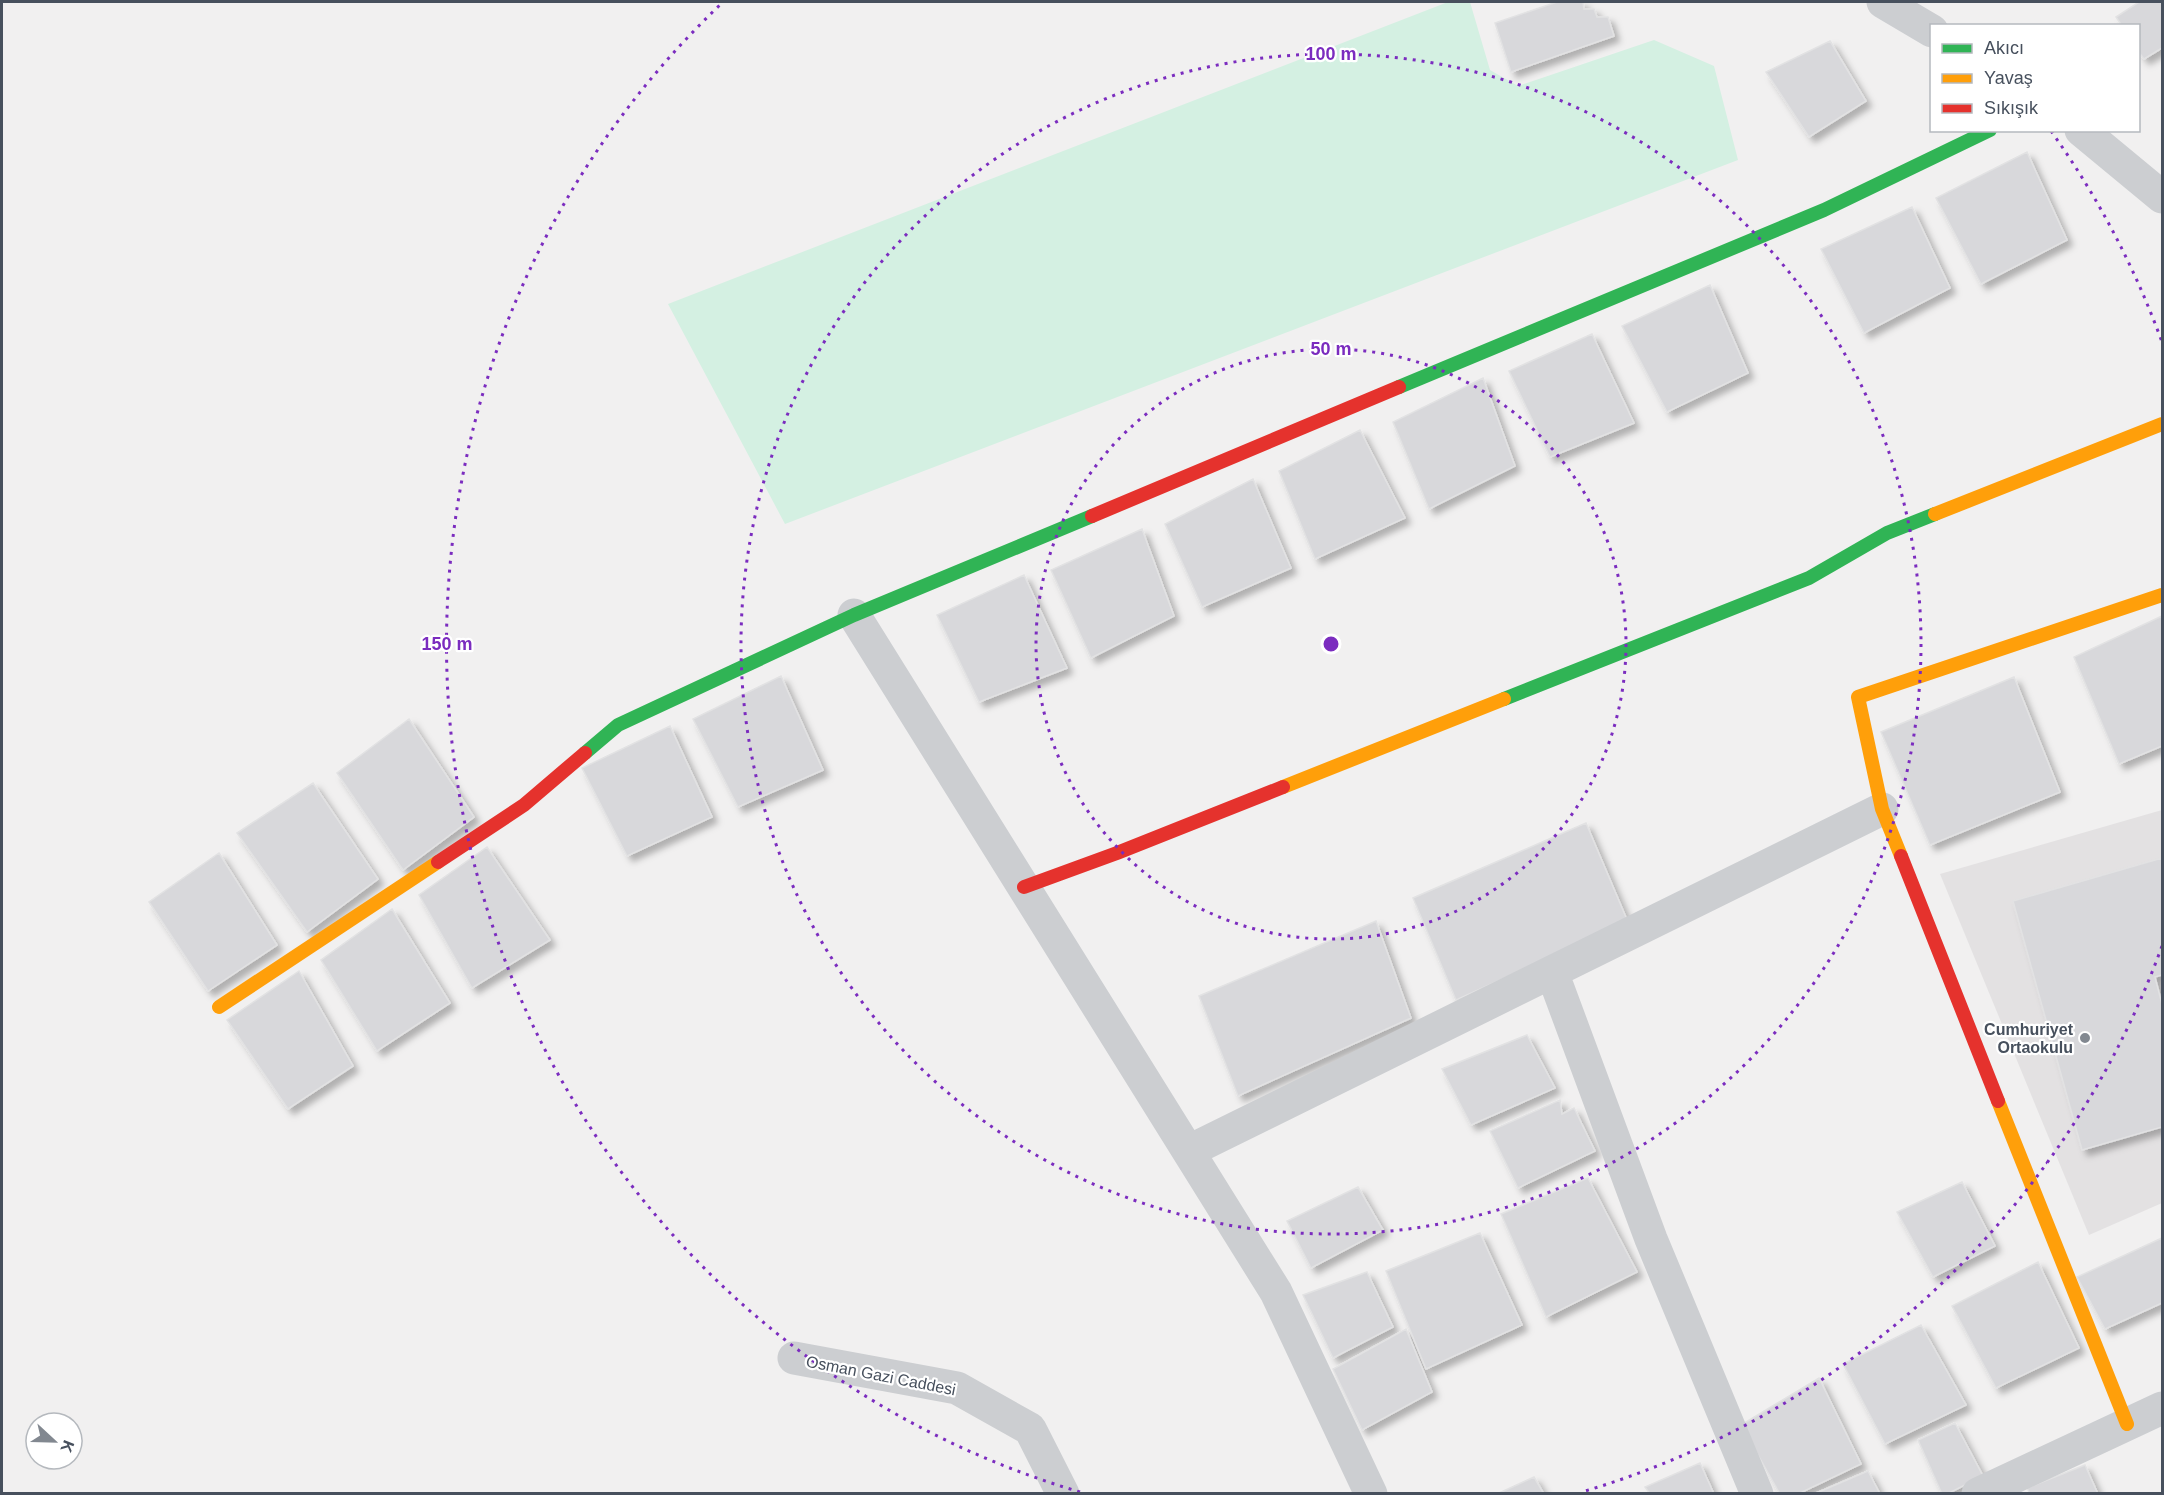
<svg xmlns="http://www.w3.org/2000/svg" width="2164" height="1495" font-family="Helvetica,sans-serif">
<style>
.education{fill:#e3e1e2}
.green{fill:#d4f0e2}
.building{fill:#d8d8db;stroke:#e2e2e3;stroke-width:1.5;filter:url(#shadow)}
.lines{fill:none;stroke-linecap:round;stroke-linejoin:round}
.street{stroke:#ccced1;stroke-width:33}
.fast{stroke:#30b455;stroke-width:14}
.slow{stroke:#ff9f0a;stroke-width:14}
.jam{stroke:#e5322d;stroke-width:14}
.ring{fill:none;stroke:#7b2cbf;stroke-width:3;stroke-dasharray:3 6}
.poi-dot{fill:#828890;stroke:#fff;stroke-width:2}
.labels{text-anchor:middle;stroke-width:4.5;stroke-linejoin:round;paint-order:stroke}
.poi-label{font-size:16px;font-weight:bold;fill:#47505d;stroke:#fff;text-anchor:end}
.street-label{font-size:16px;fill:#47505d;stroke:#fff}
.centre{fill:#7b2cbf;stroke:#fff;stroke-width:3}
.ring-label{font-size:18px;text-anchor:middle;font-weight:bold;fill:#7b2cbf;stroke:#fff;stroke-width:4.5;stroke-linejoin:round;paint-order:stroke}
</style>
<defs>
<filter id="shadow"><feDropShadow dx="5.5" dy="5.5" stdDeviation="3" flood-color="#0004"/></filter>
</defs>
<rect width="100%" height="100%" fill="#f1f0f0"/>
<path class="education" d="M2162 810V1203L2089 1235 1940 874Z"/>
<path class="green" d="M1448 2H1470L1490 70 1518 86 1654 40 1714 66 1738 160 785 524 668 304Z"/>
<path class="building" d="M1557 2H1583L1584 9H1594L1597 17H1608L1614 36 1511 72 1495 23Z
M2139 2H2162V48L2144 59 2138 51V26H2122L2116 17Z
M1830 41 1866 101 1809 137 1766 72Z
M2027 152 2067 240 1981 284 1936 198Z
M1912 207 1950 288 1864 333 1821 249Z
M1710 285 1748 373 1667 412 1622 326Z
M1592 334 1634 423 1550 457 1509 371Z
M1483 378 1515 466 1429 509 1393 422Z
M1360 430 1405 518 1315 559 1279 471Z
M1253 479 1291 568 1202 607 1165 524Z
M1142 529 1174 616 1091 658 1051 570Z
M1024 575 1067 668 979 702 937 615Z
M2162 616V746L2119 764 2074 657Z
M781 676 823 770 738 807 693 719Z
M2014 677 2060 792 1930 845 1881 732Z
M409 719 474 817 403 870 337 773Z
M670 726 712 817 627 856 582 768Z
M313 783 378 879 307 932 237 833Z
M1586 823 1628 922 1456 1000 1413 898Z
M487 847 550 940 472 988 419 895Z
M219 853 277 945 208 991 149 902Z
M2162 858V975L2155 977 2162 1004V1127L2082 1150 2013 901Z
M392 909 450 1003 377 1051 321 960Z
M1376 921 1411 1018 1238 1096 1199 996Z
M299 971 353 1066 288 1109 227 1020Z
M1527 1035 1555 1088 1471 1125 1442 1069Z
M1560 1100 1562 1114 1574 1108 1595 1151 1518 1188 1490 1131Z
M1588 1178 1637 1272 1546 1317 1501 1214Z
M1962 1182 1995 1246 1933 1277 1897 1212Z
M1358 1187 1383 1230 1311 1268 1287 1221Z
M1480 1233 1522 1325 1426 1369 1386 1271Z
M2162 1238V1303L2105 1329 2077 1277Z
M2038 1262 2079 1348 1996 1388 1952 1306Z
M1367 1272 1393 1327 1333 1358 1303 1295Z
M1921 1325 1966 1405 1885 1444 1843 1364Z
M1406 1329 1432 1392 1362 1430 1333 1369Z
M1819 1378 1861 1464 1798 1494H1780L1741 1425Z
M1955 1423 1983 1476 1947 1494H1942L1918 1440Z
M1700 1463 1714 1494H1650L1645 1487Z
M2085 1465 2098 1494H2030L2027 1488Z
M1868 1471 1880 1494H1814Z
M1534 1477 1544 1494H1497Z"/>
<g class="lines">
<path class="street" d="M1883 2 1932 31
M2081 130 2162 197
M854 615 1276 1292 1371 1494
M1552 972 1651 1239 1757 1494
M1189 1151 1882 809
M794 1358 957 1388 1030 1429 1063 1494
M1978 1494 2162 1408"/>
<path class="fast" d="M1399 387 1824 210 1990 130
M1504 699 1809 578 1887 533 1935 514
M585 753 618 725 854 615 1092 516"/>
<path class="slow" d="M1935 514 2162 424
M1283 787 1504 699
M1901 856 1882 809 1858 697 2162 595
M219 1007 438 862
M1998 1101 2127 1424"/>
<path class="jam" d="M1092 516 1399 387
M1901 856 1998 1101
M438 862 524 805 585 753
M1024 887 1117 853 1283 787"/>
</g>
<g class="ring">
<circle cx="1331" cy="644" r="295"/>
<circle cx="1331" cy="644" r="590"/>
<path d="M2162 946A884 884 0 0 1 1582 1492M1080 1492A884 884 0 0 1 722 3M2051 131A884 884 0 0 1 2162 342"/>
</g>
<circle class="poi-dot" cx="2085" cy="1038" r="6"/>
<g class="labels">
<g class="poi-label">
<text x="2073" y="1035">Cumhuriyet<tspan x="2073" dy="18">Ortaokulu</tspan></text>
</g>
<g class="street-label">
<text transform="translate(881 1375) rotate(11)" y="6">Osman Gazi Caddesi</text>
</g>
</g>
<circle cx="1331" cy="644" r="9" class="centre"/>
<g class="ring-label">
<text x="1331" y="60">100 m</text>
<text x="1331" y="355">50 m</text>
<text x="447" y="650">150 m</text>
</g>
<rect width="2164" height="1495" fill="none" stroke="#47505d" stroke-width="6"/>
<rect x="1930" y="24" width="210" height="108" fill="#ffffff" stroke="#b5b9be" stroke-width="1.5"/>
<rect x="1942" y="44" width="30" height="9" fill="#30b455" stroke="#b5b9be" stroke-width="1.5"/>
<text x="1984" y="54" font-size="18" fill="#47505d">Akıcı</text>
<rect x="1942" y="74" width="30" height="9" fill="#ff9f0a" stroke="#b5b9be" stroke-width="1.5"/>
<text x="1984" y="84" font-size="18" fill="#47505d">Yavaş</text>
<rect x="1942" y="104" width="30" height="9" fill="#e5322d" stroke="#b5b9be" stroke-width="1.5"/>
<text x="1984" y="114" font-size="18" fill="#47505d">Sıkışık</text>
<g transform="translate(54 1441) rotate(112)"><circle r="28" fill="#ffffff" stroke="#b5b9be" stroke-width="1.5"/>
<path d="M0-4.5L10 22L0 15L-10 22Z" fill="#828890"/>
<text y="-9" font-size="16" font-weight="bold" text-anchor="middle" fill="#47505d">K</text>
</g>
</svg>
